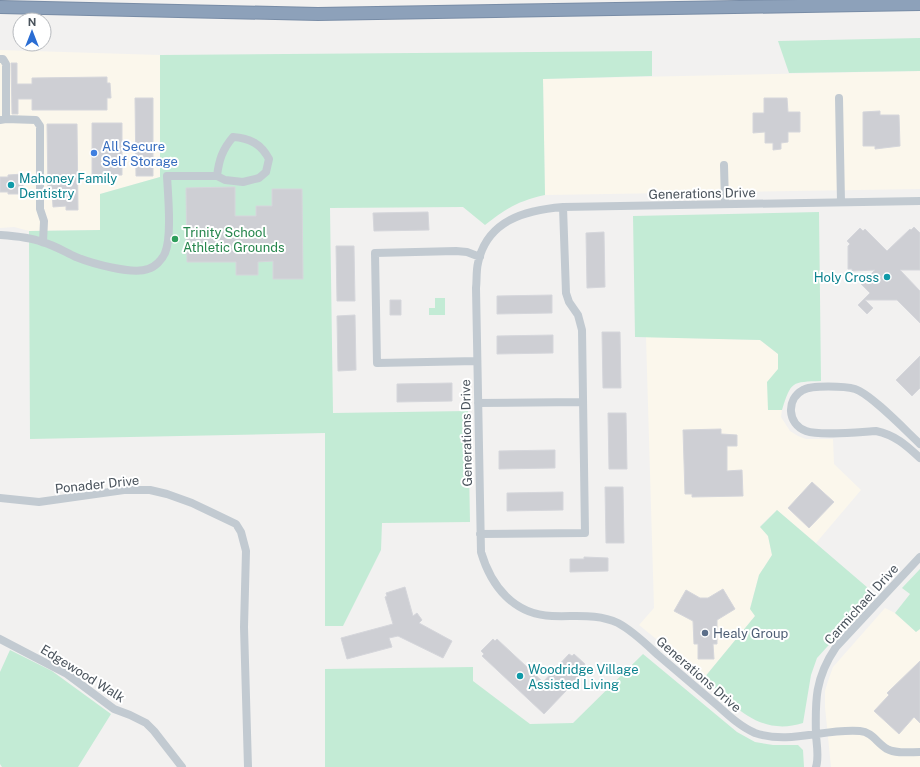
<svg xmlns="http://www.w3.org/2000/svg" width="920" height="767" font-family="'Public Sans',sans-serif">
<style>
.commercial{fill:#fbf7ec}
.green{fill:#c3ebd5}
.building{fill:#cecfd4;stroke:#d5d6db}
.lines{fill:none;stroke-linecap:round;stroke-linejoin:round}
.highway-casing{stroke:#788ca6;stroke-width:14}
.minor{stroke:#c2cad1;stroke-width:8}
.highway{stroke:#8da1ba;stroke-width:12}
.shop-dot{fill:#3f7fe0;stroke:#fff;stroke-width:1.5}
.culture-dot{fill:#0f9aa8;stroke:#fff;stroke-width:1.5}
.leisure-dot{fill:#2e9e5b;stroke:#fff;stroke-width:1.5}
.service-dot{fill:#5c6f8a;stroke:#fff;stroke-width:1.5}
.labels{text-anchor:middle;stroke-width:4;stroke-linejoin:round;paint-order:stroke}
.shop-label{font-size:13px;fill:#366cbe;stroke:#fff;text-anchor:start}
.culture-label{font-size:13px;fill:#0d838f;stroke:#fff;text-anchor:start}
.street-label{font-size:13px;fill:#4a535c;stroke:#fff}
.leisure-label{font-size:13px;fill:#27864d;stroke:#fff;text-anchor:start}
.service-label{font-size:13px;fill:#4e5e75;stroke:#fff;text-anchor:start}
</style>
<rect width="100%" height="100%" fill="#f2f1f0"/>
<path class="commercial" d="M0 50 160 55V177L100 194V230L29 231 14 227 0 228Z
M920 71V189L545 195 543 79Z
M646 337 760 340 778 354V369L768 410H782L781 417 790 431 798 436 806 439H833L834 464 861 490 816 543 777 510 760 526 768 536 772 555 759 575 750 608 755 616 704 678 639 625 654 608Z
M885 608 895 613 916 632 920 629V767H831L825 707V691L828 681 833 667Z"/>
<path class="green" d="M920 38V71L789 73 778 41Z
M652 51V76L543 79 545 195C518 201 507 208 485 225L463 207 330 208 333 413 468 411 470 522 382 523 381 550 343 626H325V433L30 439 29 231 100 230V194L160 177V55Z
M819 212 821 381C792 382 791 381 782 410H768L767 382 778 369V354L760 340 635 337 633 216Z
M435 298H445V315H429V308H435Z
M777 510 875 594 817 658 811 675 803 723C759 737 733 705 704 678L755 616 750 609 759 575 772 555 768 536 760 527Z
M920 569V629L916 632 895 613 910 594 902 588Z
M10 650 52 671 111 714 78 767H2L0 764V672Z
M643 654 737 732 755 742 773 745H798L803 750 804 767H325V669L473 667V681L530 724 573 723Z"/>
<path class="building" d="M11 63H17V84H32V78L107 77V83H110L111 98H107V110H32V99H18V114H12Z
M135 98H153V176H136Z
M764 98H787L788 112H800V132H788V142L781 143V149L773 150V143H765V132L753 133V113H764Z
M880 111V115H899L900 146 875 149V146H863V112Z
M92 123H122V175L92 176Z
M47 124H77L78 210H66V206L53 207 52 191H48Z
M23 174V194H8V192H0V177H8V175Z
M235 187V216H256V206H272V189H302L303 279H273V261L258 262V275H236V262H187L186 188Z
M428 212 429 230 374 231 373 213Z
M914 227 920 233V270H900L920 291V323L897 300H865L873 308 867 314 858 305 870 293 861 284 875 270 852 271V269H848V246L850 244 847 241 860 228 863 231 865 229 887 251 910 229 911 230Z
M604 232 605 287 587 288 586 233Z
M336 246H354L355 301H337Z
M552 295V313L497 314V296Z
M390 300H401V315H390Z
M355 315 356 370 338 371 337 316Z
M602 332H620L621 388H603Z
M553 335V353L497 354V336Z
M920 356V388L912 396 896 380Z
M452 383V401L397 402V384Z
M608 413H626L627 469H609Z
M721 429V434L737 435V446H727V471L742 470 743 496 692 497V494H685L683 430Z
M555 450V468L499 469V451Z
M812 482 834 502 809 528 788 508Z
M605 487H623L624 543H606Z
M563 492V510L507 511V493Z
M584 557 608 558V571L570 572V559H584Z
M405 587 413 616 417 613 422 620 419 623 452 641 443 658 398 636 389 638 392 647 347 659 341 638 393 624 385 597 387 596 386 593Z
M723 589 735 609 717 620V644H713L714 659H698V644H694L693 621 674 611 686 590 700 598H708Z
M493 639 495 641 497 639 543 682 569 654 572 656 574 654 585 664 583 667 586 670 544 714 482 656 484 654 481 651Z
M920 661V723L914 717 899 734 874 711 889 695 887 693Z"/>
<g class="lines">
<g class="highway-casing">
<path id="highway" d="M0 7 318 14 920 4"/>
</g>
<path class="minor" d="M0 59H3L6 64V119L0 120
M839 98 841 202
M6 119 36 120 40 126V209L44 221 43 242
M724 165 725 204
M920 201 563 207C526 210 487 220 478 263 476 271 477 280 476 288L481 552C491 586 514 615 552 616 575 617 597 613 618 623 633 631 646 644 658 655 678 672 698 689 718 706 729 716 741 727 755 733 790 745 824 728 860 731 872 732 877 743 887 749 896 754 910 752 920 752
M0 235C14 236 29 237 42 242 54 245 65 252 76 257 91 263 132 275 148 269 155 267 162 260 165 253 172 237 168 195 167 176H217L225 180 243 182 259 178 266 172 269 159C261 144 250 138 233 137 222 150 219 160 217 176
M477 361 377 363 375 253 456 251 467 252 480 257
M478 403 583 402
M920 444C906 431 871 394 855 389 845 386 811 385 803 390 786 399 787 424 806 431 820 436 859 432 876 431 895 435 906 445 920 458
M0 498 39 502 124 490H150L167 494 192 503 236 524 241 532 246 551 244 627 248 767
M480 534 585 533 582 330 578 315 569 302 566 293 563 207
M0 639 67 674 114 709 130 715 146 723 154 731 182 767
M816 767C819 758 817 746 816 736 815 700 815 678 836 647L920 557"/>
<use href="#highway" class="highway"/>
</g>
<circle class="shop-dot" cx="94" cy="153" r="4"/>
<g class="culture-dot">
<circle cx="11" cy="185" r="4"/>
<circle cx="887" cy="277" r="4"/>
<circle cx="520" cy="676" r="4"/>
</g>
<circle class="leisure-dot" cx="175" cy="239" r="4"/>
<circle class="service-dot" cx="705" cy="633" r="4"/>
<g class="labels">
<g class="shop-label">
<text x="102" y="151">All Secure<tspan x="102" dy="15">Self Storage</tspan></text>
</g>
<g class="culture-label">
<text x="19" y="183">Mahoney Family<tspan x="19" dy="15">Dentistry</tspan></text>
<text x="879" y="282" text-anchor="end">Holy Cross</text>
<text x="528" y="674">Woodridge Village<tspan x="528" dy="15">Assisted Living</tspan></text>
</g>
<g class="street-label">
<text transform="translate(702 193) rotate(-1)" y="5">Generations Drive</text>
<text transform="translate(466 433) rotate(-91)" y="5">Generations Drive</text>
<text transform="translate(97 484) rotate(-6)" y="5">Ponader Drive</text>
<text transform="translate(861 604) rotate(-48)" y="5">Carmichael Drive</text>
<text transform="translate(83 673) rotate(32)" y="5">Edgewood Walk</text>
<text transform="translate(699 674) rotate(41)" y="5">Generations Drive</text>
</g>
<g class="leisure-label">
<text x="183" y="237">Trinity School<tspan x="183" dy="15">Athletic Grounds</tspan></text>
</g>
<g class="service-label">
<text x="713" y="638">Healy Group</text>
</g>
</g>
<g transform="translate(32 32)"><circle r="19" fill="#ffffff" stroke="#b7babe"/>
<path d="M0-3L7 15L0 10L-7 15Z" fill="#2a6dd3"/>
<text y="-6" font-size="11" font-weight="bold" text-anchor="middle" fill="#4a535c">N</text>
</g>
</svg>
